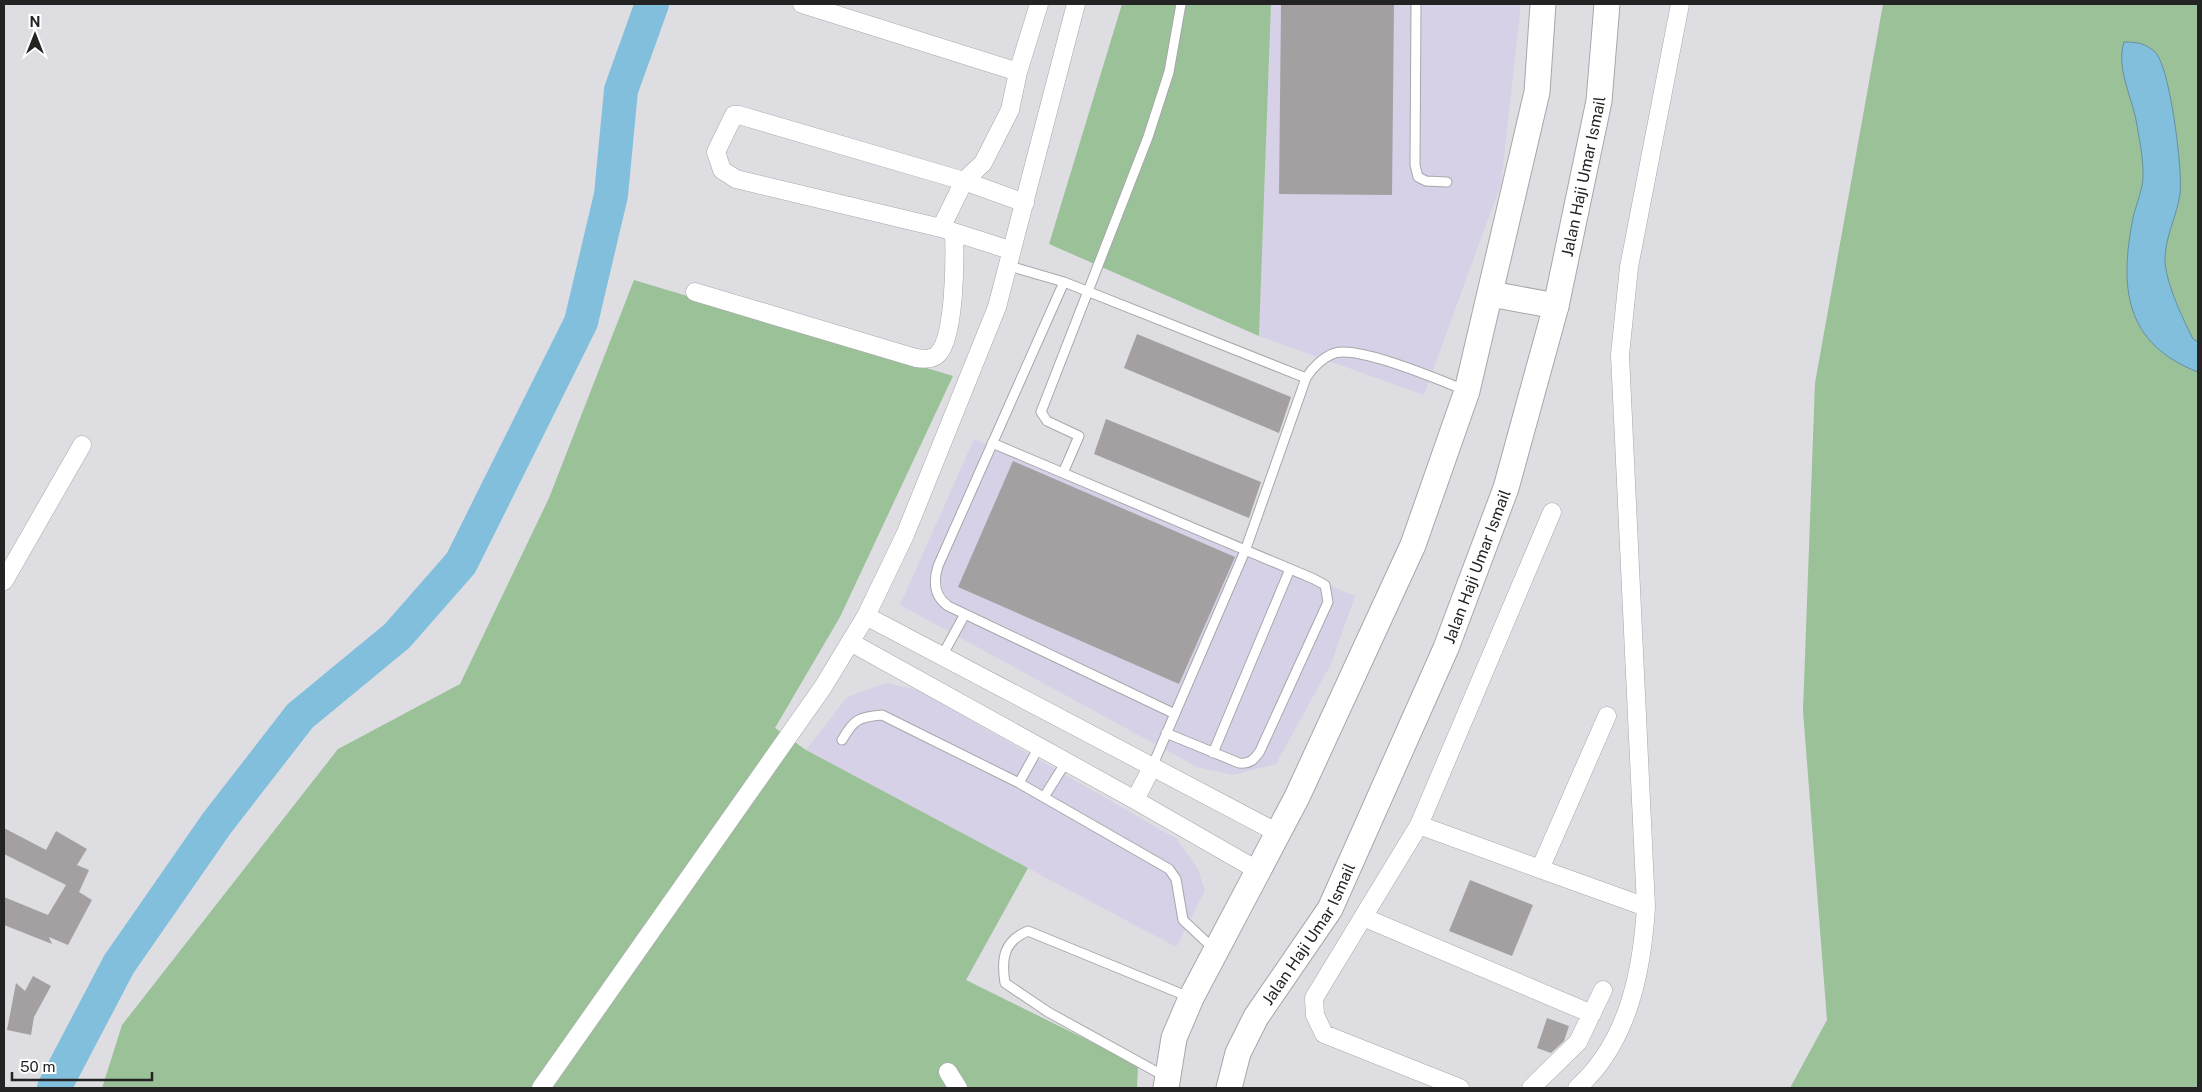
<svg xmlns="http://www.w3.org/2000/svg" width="2202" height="1092" font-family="'Public Sans',sans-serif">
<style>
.commercial{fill:#d6d1e7}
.green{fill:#9bc198}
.water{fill:#81bfdc;stroke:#6590a5}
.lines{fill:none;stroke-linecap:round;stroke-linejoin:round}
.river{stroke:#81bfdc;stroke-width:34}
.building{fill:#a4a0a2}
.service-casing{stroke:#a7a7ab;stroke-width:11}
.minor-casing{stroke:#a7a7ab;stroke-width:19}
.secondary-casing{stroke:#a7a7ab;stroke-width:27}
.service{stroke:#fff;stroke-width:9}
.minor{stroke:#fff;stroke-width:18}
.secondary{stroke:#fff;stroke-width:25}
.labels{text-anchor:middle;stroke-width:4;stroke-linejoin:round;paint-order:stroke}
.street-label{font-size:16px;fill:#232324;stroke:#fff}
</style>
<rect width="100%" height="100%" fill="#dedee2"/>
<path class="commercial" d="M1271 4H1521L1501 184 1424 395 1259 336Z
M974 439 1355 596 1331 664 1276 764 1233 775 1197 767 900 605Z
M886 683 918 690 1177 839 1198 869 1205 891 1176 947 806 750 847 697Z"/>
<path class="green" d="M1122 4H1271L1259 336 1049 244Z
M1883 4H2198V1088H1790L1827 1020 1803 711 1815 383Z
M634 280 953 376 840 617 775 728 806 750 1028 868 966 980 1138 1065 1137 1088H102L122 1025 338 749 460 684 549 498Z"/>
<path class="water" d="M2124 42C2136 42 2146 43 2155 52 2170 66 2183 171 2180 194 2177 215 2166 235 2165 257 2164 280 2183 319 2193 339L2198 342V372C2125 344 2119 288 2133 218 2136 204 2144 187 2143 173 2143 156 2139 137 2136 120 2131 95 2116 67 2124 42Z"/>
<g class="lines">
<path class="river" d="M54 1088 119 964 217 823 300 716 397 636 461 563 581 322 611 195 621 90 652 4"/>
</g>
<path class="building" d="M1281 4H1394L1392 195 1279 194Z
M1137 334 1291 397 1279 433 1124 368Z
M1106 419 1261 482 1249 518 1094 454Z
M1013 461 1235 557 1179 684 958 587Z
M4 828 46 850 56 831 87 849 77 865 89 870 79 892 92 900 68 945 49 937 52 944 4 925V897L48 915 66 885 4 854Z
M1470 880 1533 905 1512 956 1449 931Z
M33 976 51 986 34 1017 31 1035 7 1030 16 983 25 991Z
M1547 1018 1569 1026 1564 1041 1551 1053 1537 1048Z"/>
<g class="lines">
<g class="service-casing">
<path id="service" d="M1416 4 1415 165 1418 177 1426 181 1447 182
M1009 266 1064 282 1306 378
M1064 282 938 566C933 582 934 596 948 606L1175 714
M992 443 1063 473
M942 656 965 614
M1166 733 1239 763C1250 764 1254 760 1260 751L1328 602 1325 585 1314 579 1063 473 1079 436 1047 421 1041 412 1148 137 1169 72 1181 4
M842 740C854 719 859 717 882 715L1019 783 1169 869 1176 879 1183 920 1215 950
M1213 753 1290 569
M1152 767 1245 551 1306 378C1312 368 1323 357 1335 353 1360 346 1439 380 1465 390
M1019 783 1039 747
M1044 797 1066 762
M1166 1077 1048 1012 1005 983C1001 958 1004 941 1028 931L1189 997"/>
</g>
<g class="minor-casing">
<path id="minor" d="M802 4 1018 72
M941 228 964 181 983 163 1010 110 1018 72 1039 4
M1010 250 941 228 736 179 722 170 716 152 732 119 734 115H739L964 181 1025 203
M695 292 916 358C923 359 932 360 938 354 955 337 955 259 954 234
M4 581 82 445
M866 616 1278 833
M852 643 1135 800 1257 870
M1135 800 1152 767
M1419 825 1540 869 1607 716
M1540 869 1646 907
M1363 917 1592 1014
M948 1072 958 1088
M541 1088 823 687 866 616 905 535 997 307 1076 4
M1460 1088 1324 1034 1315 1015 1314 998 1419 825 1552 512
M1531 1088 1578 1042 1603 990
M1577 1088C1628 1043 1642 972 1646 907L1620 355 1629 267 1680 4"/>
</g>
<g class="secondary-casing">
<g id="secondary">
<path d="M1491 294 1556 306"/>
<path d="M1166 1088 1174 1038 1191 998 1297 797 1413 545 1467 391 1537 92 1543 4"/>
<path id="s1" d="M1229 1088 1238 1053 1256 1017 1330 909 1446 648 1506 488 1556 306 1599 101 1607 4"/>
</g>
</g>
<use href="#service" class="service"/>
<use href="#minor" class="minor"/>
<use href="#secondary" class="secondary"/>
</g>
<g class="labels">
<g class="street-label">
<text dy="6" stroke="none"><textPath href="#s1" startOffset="985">Jalan Haji Umar Ismail</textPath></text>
<text dy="6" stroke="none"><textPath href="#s1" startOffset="580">Jalan Haji Umar Ismail</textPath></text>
<text dy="6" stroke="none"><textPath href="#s1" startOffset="175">Jalan Haji Umar Ismail</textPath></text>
</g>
</g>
<rect width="2202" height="1092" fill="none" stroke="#232324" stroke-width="10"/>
<g transform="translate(35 35)" stroke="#ffffff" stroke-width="4" paint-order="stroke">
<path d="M0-4L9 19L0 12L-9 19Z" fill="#232324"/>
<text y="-8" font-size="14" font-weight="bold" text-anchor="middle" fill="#232324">N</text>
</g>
<path d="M12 1072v8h140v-8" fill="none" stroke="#232324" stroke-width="2.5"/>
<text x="20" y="1072" font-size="15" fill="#232324" stroke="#ffffff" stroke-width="4" paint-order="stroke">50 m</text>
</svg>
